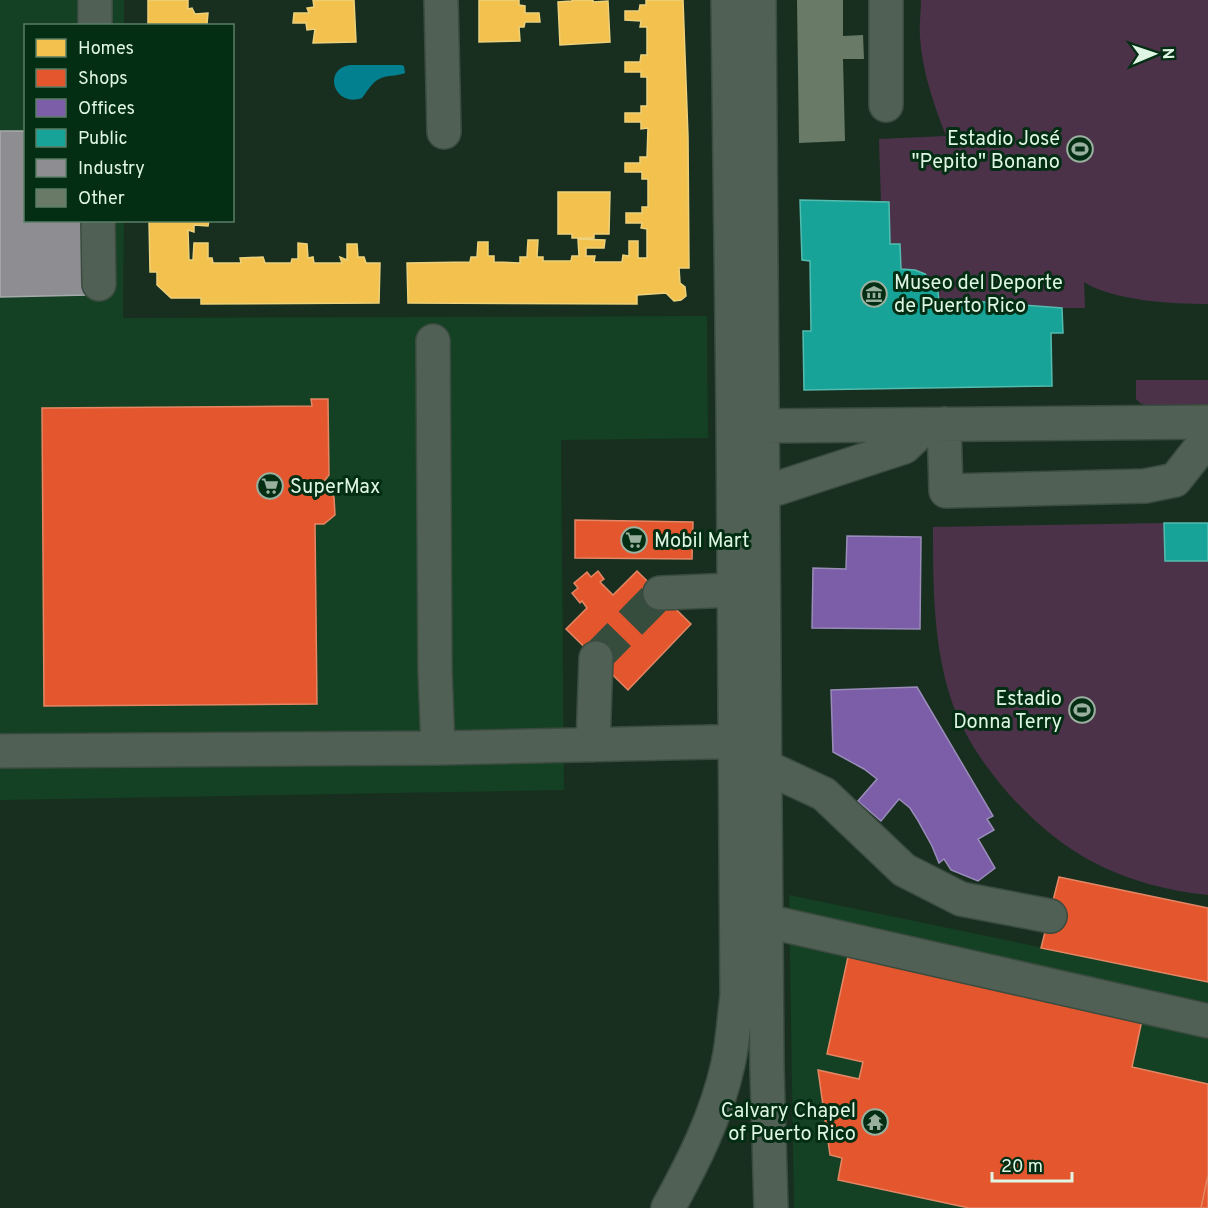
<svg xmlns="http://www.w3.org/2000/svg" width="1208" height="1208" font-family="Overpass,sans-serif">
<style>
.built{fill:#144023}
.green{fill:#4b3249}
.water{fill:#028090}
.homes{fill:#f2c14e;stroke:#edd17b;stroke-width:1.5}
.shops{fill:#e4572e;stroke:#e38765;stroke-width:1.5}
.offices{fill:#7b5ea7;stroke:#998cb9;stroke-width:1.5}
.public{fill:#17a398;stroke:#53bcaf;stroke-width:1.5}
.industry{fill:#8d8d92;stroke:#a6acab;stroke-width:1.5}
.building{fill:#697a66}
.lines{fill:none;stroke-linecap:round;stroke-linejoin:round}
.minor-tunnel{stroke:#364d3d;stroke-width:33;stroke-dasharray:33 16;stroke-linecap:butt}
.minor-casing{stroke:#3a4b3f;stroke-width:36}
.minor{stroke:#506054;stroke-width:33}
.labels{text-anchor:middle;stroke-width:6;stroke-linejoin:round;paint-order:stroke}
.poi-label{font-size:20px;fill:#e0f6e4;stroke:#032e13;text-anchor:end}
</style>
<rect width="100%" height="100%" fill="#182f20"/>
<path class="built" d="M0 0H124V25L26 26V220L124 221 123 318 707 316 708 438 561 440 564 790 0 800Z
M789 895 1208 982V1208H794Z"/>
<path class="green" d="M921 0H1208V304C1174 304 1113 301 1084 282L1085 308H1062L960 300 959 302H939C937 277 924 270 901 269L900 244H890L889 202H881L879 139 946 136C934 105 922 71 920 37 919 25 921 12 921 0Z
M1136 380H1208V407L1148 406 1140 403 1136 399Z
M1164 523 1165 561H1208V895C1168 891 1126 880 1091 861 1033 830 971 761 951 699 933 644 933 584 933 527Z"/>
<path class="water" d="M350 65H401L404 66 405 73C398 76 391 75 384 77 373 80 369 89 362 98 334 108 322 69 350 65Z"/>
<path class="homes" d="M148 0H188V9L192 8 195 14 208 13 207 24 148 26Z
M313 0H354L356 42 313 43 315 29 307 30 306 23H293L294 13H309L307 8 314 7Z
M479 0H519V5L525 6V13H539L540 22H525L524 27H519L520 41 479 42Z
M572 0H593V2L608 1 610 42 560 45 558 2 572 1Z
M646 0H683L688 136 689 268H679L680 283 685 287 686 296 681 300 674 301 666 293 637 295V304L408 303 407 263 470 262 471 257H477L478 242H488V256H494V262L520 263V257H527L528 240H538L537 257H543V261H571L572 256H579L578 239 605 240 604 248H586V256H595L594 262H622L623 255 629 256V241H638V258H647V229L641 228 642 223H626V213H642V207H648V179H642V172H625V163H640V157H647L648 128 641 129V122H625V113H641V106H647V77H641V72H625V62H640L641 55H647V27H640L641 21 625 20V11H639L640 5H646Z
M558 192H610L609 234H594V238H572V234H558Z
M149 220H209L208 226 194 225V232L188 230 189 260H193L194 243H208V258H212L213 263H241L240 258 263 257 265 263H291L292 259H298V243L307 244 308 258 313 257 314 263H342L340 257 347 260V244H357L358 257H364L366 263H380L379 303 201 304V298H171L157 285V272H150Z"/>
<path class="shops" d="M311 399H328L329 475 322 484 334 497 335 515 324 524H315L317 704 44 706 42 408 312 406Z
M575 520 693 522 692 559 575 558Z
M598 571 604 579 600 582 613 595 637 571 691 624 628 690 566 629 587 608 582 601 580 603 572 593 578 588 574 583 587 572 591 577Z
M1059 877 1208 908V982L1041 948Z
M848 957 1142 1020 1132 1067 1208 1084V1175L1201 1208H969L838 1180 842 1158 830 1155 818 1070 859 1079 863 1062 827 1054Z
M1208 1175V1208H1201Z"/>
<path class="offices" d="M847 536 921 537 920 629 812 628 813 568 846 569Z
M917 687 993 816 987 819 994 830 978 839 995 868 978 881 951 870 944 859 939 863 932 846 917 819 910 808 899 799 881 821 858 801 877 779 864 769 833 752 831 690Z"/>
<path class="public" d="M800 200 889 202 890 244H900L901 269 915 270 925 274 935 285 938 292 939 302H959V300L1062 308 1063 333H1051L1052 386 804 390 803 331H811L810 261 802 260Z
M1164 523H1208V561H1165Z"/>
<path class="industry" d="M0 131H26V220H86L87 295 0 297Z"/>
<path class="building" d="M797 0H843V36L863 35 864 59H843L845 141 799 143Z"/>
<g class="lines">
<path class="minor-tunnel" d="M596 658 660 593"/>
<g class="minor-casing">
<path id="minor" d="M95 0V26
M441 0 444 132
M759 0 767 1069 771 1208
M886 0V105
M98 220 99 284
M433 341 435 670 438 748
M944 424 946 491 1145 486 1175 480 1208 438
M762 426 1208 422
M763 493 904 447 927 425
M660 593 734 590
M593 745 596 658
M0 751 438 748 757 741
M766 767 824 794 904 870 961 899 1050 916
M766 921 1208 1021
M668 1208C693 1163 717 1115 728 1064 733 1042 734 1018 737 996L733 409 728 0"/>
</g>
<use href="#minor" class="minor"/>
</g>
<defs>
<g id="stadium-ring" transform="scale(1.35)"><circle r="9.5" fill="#032e13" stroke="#9ab09f" stroke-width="1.5"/><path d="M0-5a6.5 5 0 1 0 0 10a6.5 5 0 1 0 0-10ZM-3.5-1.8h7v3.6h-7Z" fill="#9ab09f"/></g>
<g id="museum-ring" transform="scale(1.35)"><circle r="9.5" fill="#032e13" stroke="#9ab09f" stroke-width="1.5"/><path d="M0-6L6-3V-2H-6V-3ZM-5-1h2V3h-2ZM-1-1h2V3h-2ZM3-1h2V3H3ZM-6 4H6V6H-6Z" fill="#9ab09f"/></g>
<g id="supermarket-ring" transform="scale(1.35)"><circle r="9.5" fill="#032e13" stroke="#9ab09f" stroke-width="1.5"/><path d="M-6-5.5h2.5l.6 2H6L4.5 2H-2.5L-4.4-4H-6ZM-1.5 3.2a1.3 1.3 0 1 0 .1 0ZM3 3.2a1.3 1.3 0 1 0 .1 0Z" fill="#9ab09f"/></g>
<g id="temple-ring" transform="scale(1.35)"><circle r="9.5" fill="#032e13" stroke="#9ab09f" stroke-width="1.5"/><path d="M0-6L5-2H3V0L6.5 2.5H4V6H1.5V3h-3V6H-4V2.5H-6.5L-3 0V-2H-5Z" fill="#9ab09f"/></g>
</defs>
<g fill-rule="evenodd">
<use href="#stadium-ring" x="1080" y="149"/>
<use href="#museum-ring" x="874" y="294"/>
<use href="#supermarket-ring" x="270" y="486"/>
<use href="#supermarket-ring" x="634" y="540"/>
<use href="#stadium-ring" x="1082" y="710"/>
<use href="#temple-ring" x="875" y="1122"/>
</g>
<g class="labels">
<g class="poi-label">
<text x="1060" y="145">Estadio José<tspan x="1060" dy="23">"Pepito" Bonano</tspan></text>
<text x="894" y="289" text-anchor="start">Museo del Deporte<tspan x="894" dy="23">de Puerto Rico</tspan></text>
<text x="290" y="493" text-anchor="start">SuperMax</text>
<text x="654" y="547" text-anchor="start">Mobil Mart</text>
<text x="1062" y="705">Estadio<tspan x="1062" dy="23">Donna Terry</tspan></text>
<text x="856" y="1117">Calvary Chapel<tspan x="856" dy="23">of Puerto Rico</tspan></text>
</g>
</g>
<rect x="24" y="24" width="210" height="198" fill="#032e13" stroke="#5b7e67" stroke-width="1.5"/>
<rect x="36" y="39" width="30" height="18" fill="#f2c14e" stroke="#5b7e67" stroke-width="1.5"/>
<text x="78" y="54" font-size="18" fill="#e0f6e4">Homes</text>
<rect x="36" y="69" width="30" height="18" fill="#e4572e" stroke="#5b7e67" stroke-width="1.5"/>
<text x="78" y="84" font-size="18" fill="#e0f6e4">Shops</text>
<rect x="36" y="99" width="30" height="18" fill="#7b5ea7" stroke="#5b7e67" stroke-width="1.5"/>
<text x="78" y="114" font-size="18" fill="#e0f6e4">Offices</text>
<rect x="36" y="129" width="30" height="18" fill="#17a398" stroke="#5b7e67" stroke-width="1.5"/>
<text x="78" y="144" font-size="18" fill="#e0f6e4">Public</text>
<rect x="36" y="159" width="30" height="18" fill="#8d8d92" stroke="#5b7e67" stroke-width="1.5"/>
<text x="78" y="174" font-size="18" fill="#e0f6e4">Industry</text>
<rect x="36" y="189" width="30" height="18" fill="#697a66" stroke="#5b7e67" stroke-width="1.5"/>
<text x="78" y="204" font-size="18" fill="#e0f6e4">Other</text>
<g transform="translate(1154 54) rotate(88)" stroke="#032e13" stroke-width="4.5" paint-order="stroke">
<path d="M0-4.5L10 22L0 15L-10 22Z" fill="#e0f6e4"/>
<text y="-9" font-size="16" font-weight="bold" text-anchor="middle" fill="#e0f6e4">N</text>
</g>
<path d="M992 1172v9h80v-9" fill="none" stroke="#e0f6e4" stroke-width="3"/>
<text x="1001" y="1172" font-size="18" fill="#e0f6e4" stroke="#032e13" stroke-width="4.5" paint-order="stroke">20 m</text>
</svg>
